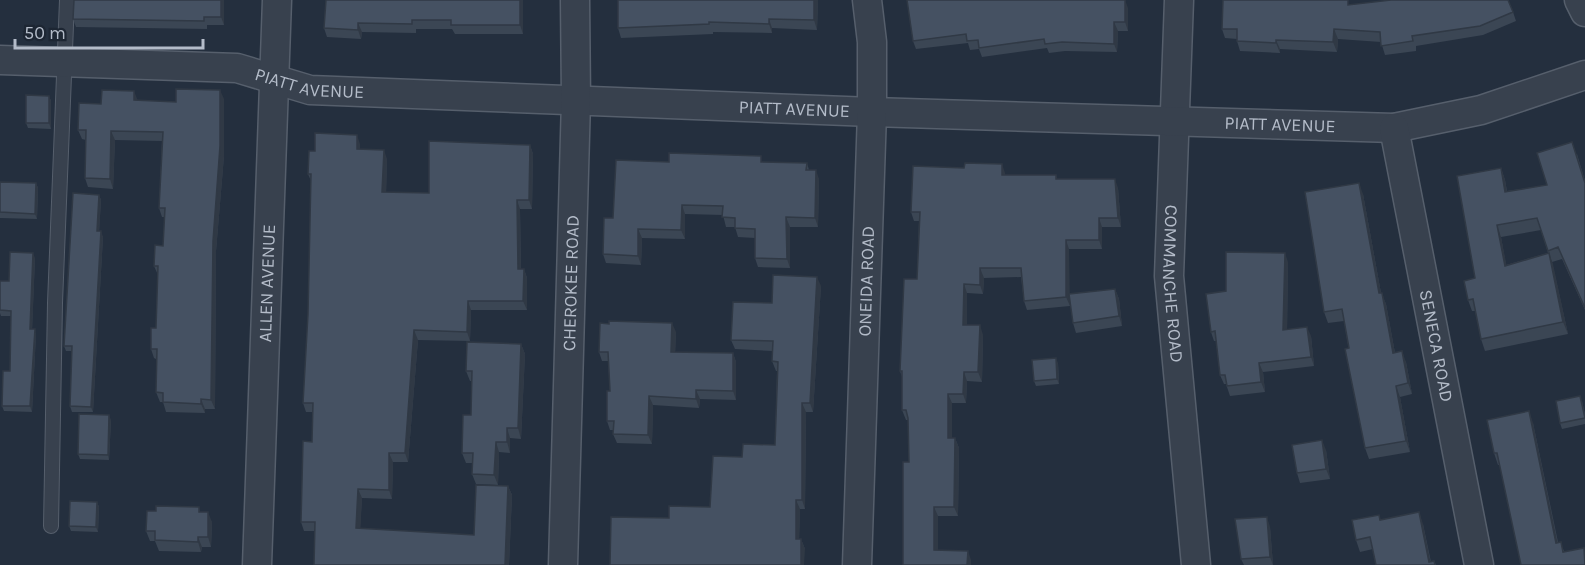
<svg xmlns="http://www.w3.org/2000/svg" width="1585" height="565" font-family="Karla,sans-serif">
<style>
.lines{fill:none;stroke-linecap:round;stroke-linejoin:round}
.lane-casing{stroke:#565f6c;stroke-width:16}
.street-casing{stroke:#565f6c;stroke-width:31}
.lane{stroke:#38414e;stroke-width:14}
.street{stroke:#38414e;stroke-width:28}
.wall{fill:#3b4654;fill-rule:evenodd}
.shaded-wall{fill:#303945}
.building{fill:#455162;stroke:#303945;stroke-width:1.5}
.labels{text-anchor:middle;stroke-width:4.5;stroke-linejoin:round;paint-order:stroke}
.street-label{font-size:18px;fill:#b4bcc9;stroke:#1d2633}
</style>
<rect width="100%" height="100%" fill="#242f3e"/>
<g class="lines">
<g class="lane-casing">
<path id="lane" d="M51 526 55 303 67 0"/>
</g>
<g class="street-casing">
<g id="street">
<path id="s1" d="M1179 0 1169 276 1196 565"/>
<path d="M1579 0 1585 12"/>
<path id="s2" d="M0 60 237 68 310 90 872 112 1394 128 1481 110 1585 75"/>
<path id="s3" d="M1394 128 1479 565"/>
<path id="s4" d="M257 565 277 0"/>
<path id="s5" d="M563 565 576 100 575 0"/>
<path id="s6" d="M857 565 872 112V42L867 0"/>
</g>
</g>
<use href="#lane" class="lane"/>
<use href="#street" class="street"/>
</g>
<path class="wall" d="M224 0V25H207V29L76 27 73 19Z
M326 0H523V34H455L452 29H416V33L362 32 361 39 327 37 324 28Z
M818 0 817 30 772 28V33L713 32V34L621 38 618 28Z
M1350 5 1513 12 1516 21 1483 35 1416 46V51L1385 55 1381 42 1338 39 1337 52 1280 49V53L1240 51 1237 41V39L1225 38 1222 29Z
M1128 8V31H1118L1117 52 1065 51 1049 53 1047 48 982 57 979 49 970 50 968 43 916 49 913 41Z
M49 96 51 101V129L28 128 26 123Z
M224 99V156L216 251 215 409H205V413L166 412 163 402H160L156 392V359L154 358 151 349 156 328 158 275 154 266 163 246 165 217H162L159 208 162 141 115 140 113 189 88 187 85 178 86 140 82 139 78 130 101 104 138 101 176 102Z
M360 144V149L387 159 386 192 429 193 530 145 533 154 532 209H520L521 269H524L527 278V310H471L470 341 418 340 408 462H393L392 499 362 498 360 528 474 535 508 486 512 495 509 565H314L315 531H304L301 522 312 442 313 412H306L303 403 308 314 311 181 308 174 315 151Z
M1577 154 1585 181V310L1562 259 1552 262 1568 334 1485 351 1481 339 1475 311H1472L1468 300 1475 278 1501 168 1505 180 1507 191 1547 185ZM1541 230 1548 253 1506 265 1501 237Z
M669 162 807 163 809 170 819 179 818 227H790V268L758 267 755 258V238L738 237 735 227H726L723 215 685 214V239L642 238 641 265 606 263 603 254 613 218Z
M1005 173V175H1056L1057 179 1118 188 1121 227H1102V249H1069V294L1115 289 1119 299 1122 326 1076 333 1073 323 1070 299V306L1027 310 1024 301 1021 277 984 278 983 294 967 293V325L983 335 982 382 967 381 966 403H952V438H955L959 448 958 516H938V550L971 560V565H903L909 462 908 420H906L902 410V377L900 371 917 279 919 221H914L911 212Z
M0 182 36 183 38 188 37 219 0 218Z
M1363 194 1381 293 1386 304 1395 353 1406 362 1412 394 1400 397 1410 452 1369 459 1365 448 1344 321 1328 323 1324 312Z
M99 195 101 200 99 231 103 237 93 412H72L70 406 72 351H66L64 346Z
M35 258 32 329 36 334 32 412 4 411 2 406 10 371 11 316H1L0 313V281H9Z
M1288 262 1287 329 1311 336 1314 366 1263 372 1265 392 1230 396 1226 384H1224L1220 375 1216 341H1214L1211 332 1226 291Z
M821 286 813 412H806L805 509H800L799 539H801L805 549 669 518 710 507 742 457 775 445 777 371H776L772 361 773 351 735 349 731 340 772 303Z
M676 332 675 352 733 353 736 362V400L700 399 699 408 653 405 652 444 617 443 613 434V430H610L607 421 610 391 608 361H602L599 352Z
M521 344 525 354 521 439 510 438V453L499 452 498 485 476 484 472 474 473 463H466L462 453 471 415 472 381H470L466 371Z
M1058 363 1059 384 1036 386 1034 381Z
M1582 401 1585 415V424L1562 429 1560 423Z
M111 420 109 460 80 459 78 454Z
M1533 423 1558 542 1565 552 1521 565 1500 465H1498L1494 453Z
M1326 450 1330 479 1300 483 1297 473Z
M97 502 99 507 98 532 71 531 69 526Z
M199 507 200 512 212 522 211 547H202L201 552 159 551 155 541H150L146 531 156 511Z
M1381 520 1423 524 1431 562 1434 561 1436 565H1376L1373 549 1360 552 1356 540Z
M1270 527 1273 565H1244L1241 559Z"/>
<path class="shaded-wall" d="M221 0H224V25L221 17Z
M520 0H523V34L520 25Z
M814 0H818L817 30 814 20Z
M1125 0 1128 8V31L1125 22Z
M769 19 772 28V33L769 24Z
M1114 22 1118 31 1117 52 1114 44Z
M358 23 362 32 361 39 358 30Z
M1334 29 1338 39 1337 52 1333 42Z
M1276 40 1280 49V53L1276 43Z
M220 90 224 99V156L216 251 215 409 211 400 213 241Z
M134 91 138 101 134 100Z
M49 96 51 101V129L49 123Z
M111 131 115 140 113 189 110 179Z
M357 135 360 144V158L357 149Z
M530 145 533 154 532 209 529 200Z
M384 150 387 159 386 201 382 192Z
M1002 164 1005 173V184L1002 175Z
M1501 168 1505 180 1509 204 1505 192Z
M816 170 819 179 818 227 815 218Z
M1115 179 1118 188 1121 227 1118 218Z
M36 183 38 188 37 219 35 214Z
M1359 183 1363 194 1383 304 1379 293Z
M99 195 101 200 99 236 97 231Z
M517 200 520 209 521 278 518 269Z
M682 205 685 214V239L681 230Z
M786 217 790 227V268L787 259Z
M1099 218 1102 227V249L1099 240Z
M1497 225 1501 237 1509 278 1505 266Z
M638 229 642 238 641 265 638 256Z
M101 231 103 237 93 412 91 407Z
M1066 240 1069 249 1070 306 1066 297Z
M33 253 35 258 32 334 30 329Z
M1285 253 1288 262 1287 339 1283 330Z
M1549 253 1553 264 1568 334 1563 322Z
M980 268 984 278 983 294 980 285Z
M524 269 527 278V310L523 301Z
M817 277 821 286 813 412 810 403Z
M964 284 967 293V334L963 325Z
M1115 289 1119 299 1122 326 1119 316Z
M1382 293 1386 304 1397 364 1393 353Z
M468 301 471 310 470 341 467 332Z
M672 323 676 332 675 361 671 352Z
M980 325 983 335 982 382 978 372Z
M1307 327 1311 336 1314 366 1311 357Z
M35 329 36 334 32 412 30 406Z
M414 330 418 340 408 462 405 453Z
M521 344 525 354 521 439 518 428Z
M1402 351 1406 362 1412 394 1408 383Z
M733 353 736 362V400L733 391Z
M1056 358 1058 363 1059 384 1057 379Z
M1259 363 1263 372 1265 392 1261 382Z
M964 372 967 381 966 403 963 394Z
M1396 386 1400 397 1410 452 1406 441Z
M696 390 700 399 699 408 696 399Z
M948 394 952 403V447L948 438Z
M649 396 653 405 652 444 648 435Z
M201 399 205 409V413L201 404Z
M802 403 806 412 805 509 802 500Z
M1529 411 1533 423 1560 555 1556 543Z
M109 415 111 420 109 460 108 455Z
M507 428 510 438V453L507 442Z
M955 438 959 448 958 516 954 507Z
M1322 440 1326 450 1330 479 1326 469Z
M496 442 499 452 498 485 494 475Z
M389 453 393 462 392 499 389 490Z
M508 486 512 495 509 565H505Z
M358 489 362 498 360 537 356 528Z
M796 500 800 509 799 549 796 539Z
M97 502 99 507 98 532 96 527Z
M934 507 938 516V559L934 550Z
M208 512 212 522 211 547 208 537Z
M1419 512 1423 524 1431 565H1430Z
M1267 517 1270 527 1273 565 1270 557Z
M198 537 202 547 201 552 198 542Z
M801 539 805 549 804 565H801Z
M968 551 971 560V565H967Z"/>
<path class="building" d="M74 0H221V17H204V21L73 19Z
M326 0H520V25H451V20H412V24L358 23V30L324 28Z
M618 0H814V20L769 19V24L709 22V24L618 28Z
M907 0H1125V22H1114V44L1062 42 1045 44 1044 39 979 48 978 40 967 41 966 34 913 41Z
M1223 0H1348V5L1391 0H1508L1513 12 1480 26 1412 36 1413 41 1381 46 1380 32 1334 29 1333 42 1276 40V43L1237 41V29H1222Z
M176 89 220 90V146L213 241 211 400 201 399V404L163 402V393L156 392 157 349H151V328H156L158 266H154L155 245 163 246 165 208H159L163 132 111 131 110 179 85 178 86 130H78L79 103 101 104 102 90 134 91V100L176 102Z
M26 95 49 96V123H26Z
M315 133 357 135V149L384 150 382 192 429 193V141L530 145 529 200H517L518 269H524L523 301H468L467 332 414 330 405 453H389V490L358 489 356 528 474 535 476 485 508 486 505 565H314L315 522H301L303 441 312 442 313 403H303L308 314 311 174H308L309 151H315Z
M1572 142 1585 183V308L1558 247 1548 251 1537 218 1497 225 1505 266 1549 253 1563 322 1481 339 1473 299 1468 300 1464 281 1475 278 1457 176 1501 168 1505 192 1547 185 1537 153Z
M669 153 761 156V162L807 163 806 170H816L815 218 786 217 787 259 755 258V229L735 228V218L722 217 723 206 682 205 681 230 638 229V256L603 254 604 218H613L616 160 669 162Z
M965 163 1002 164V175H1056V179H1115L1118 218H1099V240H1066V297L1024 301 1021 268H980V285L964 284 963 325H980L978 372H964L963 394H948V438H955L954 507H934V550L968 551 967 565H903V462H909L908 418 906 410H902V371H900L904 279H917L920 212H911L913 166 964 168Z
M0 182 36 183 35 214 0 212Z
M1359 183 1379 293H1382L1393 353 1402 351 1408 383 1396 386 1406 441 1365 448 1345 349 1349 348 1342 309 1324 312 1305 192Z
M73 193 99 195 97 231H101L91 407 70 406 72 346H64Z
M10 252 33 253 30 329H35L30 406H2L3 371H10L11 311 0 310V281H9Z
M1226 252 1285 253 1283 330 1307 327 1311 357 1259 363 1261 382 1227 386 1225 375H1220L1215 331 1211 332 1206 294 1226 291Z
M773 275 817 277 810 403H802V500H796V539H801V565H610L611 517 669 518V506L710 507 713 456 742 457 743 444 775 445 778 362 772 361 773 341 731 340 733 302 772 303Z
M1115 289 1119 316 1073 323 1069 294Z
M609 321 672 323 671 352 733 353V391L696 390V399L649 396 648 435 613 434 614 421H607V391H610L608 352H599L600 323 609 324Z
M467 342 521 344 518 428H507V442H496L494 475 472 474 473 453H462L463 415H471L472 371H466Z
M1056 358 1057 379 1034 381 1032 360Z
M1580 396 1585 418 1560 423 1556 401Z
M1529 411 1556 543 1561 542 1563 552 1584 548 1585 565H1521L1497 453H1494L1487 420Z
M79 414 109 415 108 455 78 454Z
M1322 440 1326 469 1297 473 1292 445Z
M70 501 97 502 96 527 69 526Z
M156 506 199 507V512H208V537H198V542L155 540V531H146L147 511H156Z
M1419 512 1429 562 1434 561 1435 565H1376L1370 537 1356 540 1352 520 1379 515 1380 520Z
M1267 517 1270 557 1241 559 1235 519Z"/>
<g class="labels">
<g class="street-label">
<text dy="6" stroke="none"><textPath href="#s2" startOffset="312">PIATT AVENUE</textPath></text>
<text dy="6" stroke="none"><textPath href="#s2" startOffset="798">PIATT AVENUE</textPath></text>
<text dy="6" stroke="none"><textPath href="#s2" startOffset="1284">PIATT AVENUE</textPath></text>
<text dy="6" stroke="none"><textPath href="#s5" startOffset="282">CHEROKEE ROAD</textPath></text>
<text dy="6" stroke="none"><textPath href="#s6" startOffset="284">ONEIDA ROAD</textPath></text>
<text dy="6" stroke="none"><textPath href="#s4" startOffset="282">ALLEN AVENUE</textPath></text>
<text dy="6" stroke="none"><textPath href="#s1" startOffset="284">COMMANCHE ROAD</textPath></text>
<text dy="6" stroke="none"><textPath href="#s3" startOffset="222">SENECA ROAD</textPath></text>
</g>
</g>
<path d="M15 39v9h188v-9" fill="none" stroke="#b4bcc9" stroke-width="3"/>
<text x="24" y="39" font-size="18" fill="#b4bcc9" stroke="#1d2633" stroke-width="4.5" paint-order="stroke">50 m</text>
</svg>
